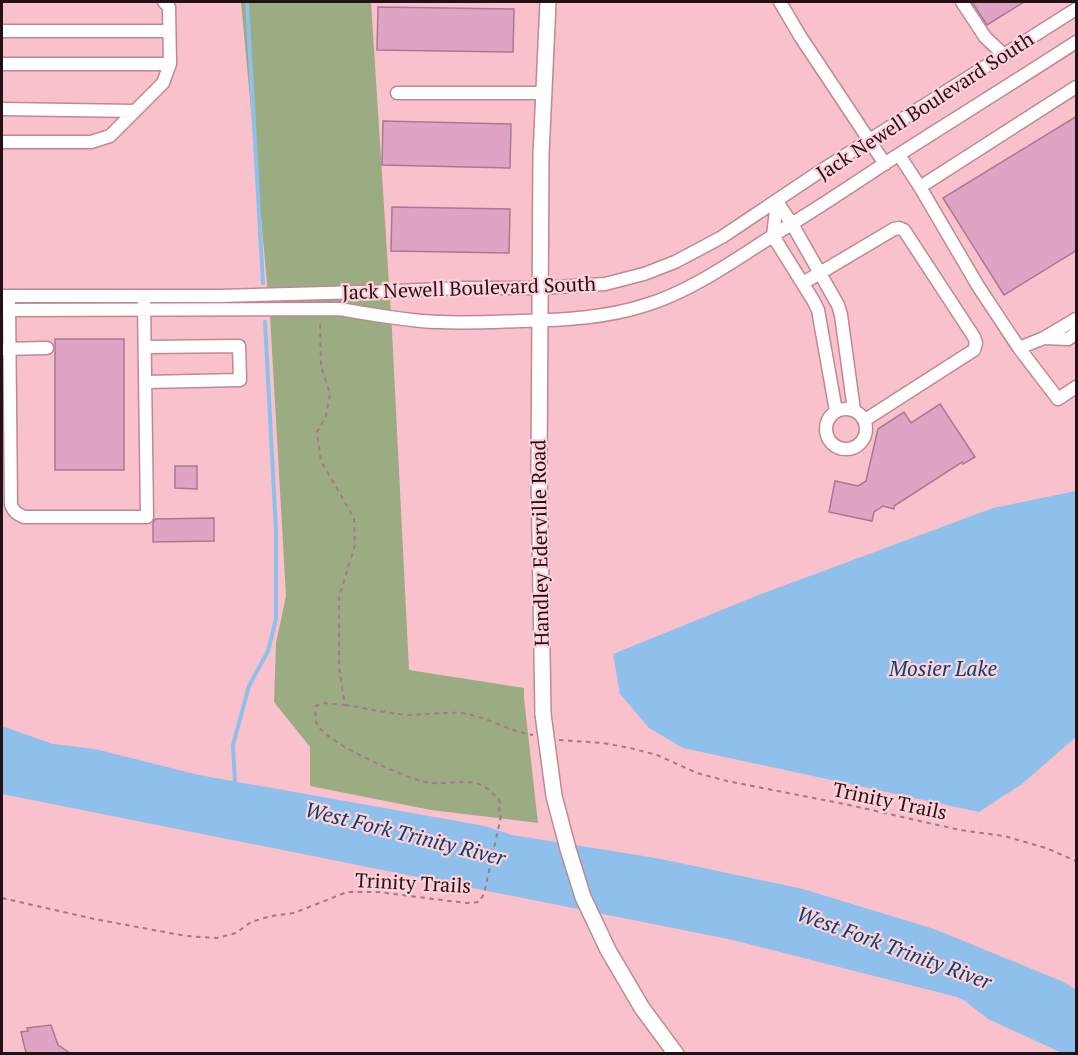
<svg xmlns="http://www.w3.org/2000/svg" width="1078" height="1055" font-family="'PT Serif',serif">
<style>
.green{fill:#9bac82}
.water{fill:#8fc0eb}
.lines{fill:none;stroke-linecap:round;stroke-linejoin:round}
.stream{stroke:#8fc0eb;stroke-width:4}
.building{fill:#dfa4c4;stroke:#a77992;stroke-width:1.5}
.minor-casing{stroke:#be8994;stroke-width:15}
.major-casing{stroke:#be8994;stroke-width:18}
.path{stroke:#a37a81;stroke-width:2;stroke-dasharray:4.5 4.5;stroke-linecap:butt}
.minor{stroke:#fff;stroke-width:12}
.major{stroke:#fff;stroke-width:15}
.major-bridge-casing{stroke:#be8994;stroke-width:18;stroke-linecap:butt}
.major-bridge{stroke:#fff;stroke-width:15}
.labels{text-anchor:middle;stroke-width:4.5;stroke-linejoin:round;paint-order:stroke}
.street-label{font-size:20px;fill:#241115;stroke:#ffd1da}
.water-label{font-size:21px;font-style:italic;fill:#08426b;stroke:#ffd1da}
</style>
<rect width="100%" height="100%" fill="#f9c1cb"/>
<path class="green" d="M241 2H371L392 331 409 670 524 688V698L538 823 431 810 310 786V747L274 702 276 643 286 596 270 315Z"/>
<path class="water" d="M1076 491V737L1022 784 979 812 683 748 649 728 620 694 613 654 756 596 993 508Z
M2 726 53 744 95 749 199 775 485 826 512 835 656 858 803 889 934 929 1064 982 1076 990V1053H1062L988 1019 965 1001 957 997 728 939 2 794Z"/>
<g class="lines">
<path class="stream" d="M247 2 263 283
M235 784 233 745 249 686 268 651 276 619V531L265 322"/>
</g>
<path class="building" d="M972 2H1024L987 25Z
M378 7 514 9 513 52 377 50Z
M1077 116V250L1004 295 943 198Z
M383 121 511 124 510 168 382 165Z
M392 207 510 209 509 253 391 251Z
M55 339H124V470H55Z
M940 404 975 457 963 464 962 462 894 506V509L883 506 874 512 872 521 829 512 835 481 858 486 866 481 878 429 904 412 911 423Z
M175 466H197V489L175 488Z
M214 518V541L153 542V523L155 519Z
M51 1025 58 1045 70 1053H26L21 1032 28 1031 27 1028Z"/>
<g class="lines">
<g class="minor-casing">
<path id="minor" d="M780 2 800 36 885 164
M962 2 985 37 1004 55
M2 31H169
M2 64H170
M397 93H543
M2 109 135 111
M2 142H91L110 136 163 83 170 64 169 7 164 2
M899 155 920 187 978 286 1019 348 1044 338 1076 319
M920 187 1076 87
M777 202 792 224 838 305 841 315 854 410
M777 202 773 236 813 300 818 310 836 411
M803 283 894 229 899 228 904 230 974 337 976 343 974 350 865 420
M2 296H219L398 291 462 288H540L605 284 644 274 675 262 722 237 819 172 1076 9
M9 303 11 505C14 512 17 514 24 517H147L144 302
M2 310 340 309C367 314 393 318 421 321 453 324 488 322 521 321 563 320 606 318 646 305 698 289 747 251 793 223 824 204 854 184 884 164 948 123 1013 83 1076 42
M1045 338 1068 339 1076 333
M146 347 239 346 240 380 146 382
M1019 348 1058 399 1076 387
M2 349 47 348
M826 429a20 20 0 1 1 40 0a20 20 0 1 1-40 0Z"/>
</g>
<g class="major-casing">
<path id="major" d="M543 714 539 472 541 155 548 2
M608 950 642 1008 676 1054"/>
</g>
<path class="path" d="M345 705C367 708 392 715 414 715 430 714 445 712 461 713 486 716 508 731 533 735
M559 740 603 743 630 748 657 755 697 773 727 781 849 805 960 830 1004 836 1046 848 1076 861
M2 898 94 919 186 936 217 938 236 933 251 922 271 916 294 913 347 892H378L466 903 479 902 484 894 501 816 499 809 501 803C475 767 454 790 421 781 400 775 326 743 317 724 315 719 315 712 316 706L322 703 345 705 339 667V597L355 545 354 518 321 461 317 432 326 416 330 394 321 366 320 320"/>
<use href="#minor" class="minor"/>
<use href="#major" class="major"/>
<g class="major-bridge-casing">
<path id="major-bridge" d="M543 714 554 796 568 849 583 897 608 950"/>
</g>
<use href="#major-bridge" class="major-bridge"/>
</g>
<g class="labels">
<g class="street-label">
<text transform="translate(925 106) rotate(-33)" y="7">Jack Newell Boulevard South</text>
<text transform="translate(469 288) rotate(-2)" y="7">Jack Newell Boulevard South</text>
<text transform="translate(540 543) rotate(-91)" y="7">Handley Ederville Road</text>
<text transform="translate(890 801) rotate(12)" y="7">Trinity Trails</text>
<text transform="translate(413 883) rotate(3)" y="7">Trinity Trails</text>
</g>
<g class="water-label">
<text x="943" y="676">Mosier Lake</text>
<text transform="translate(405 834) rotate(14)" y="7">West Fork Trinity River</text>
<text transform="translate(894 948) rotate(20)" y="7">West Fork Trinity River</text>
</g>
</g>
<rect width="1078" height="1055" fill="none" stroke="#241115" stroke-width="6"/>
</svg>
